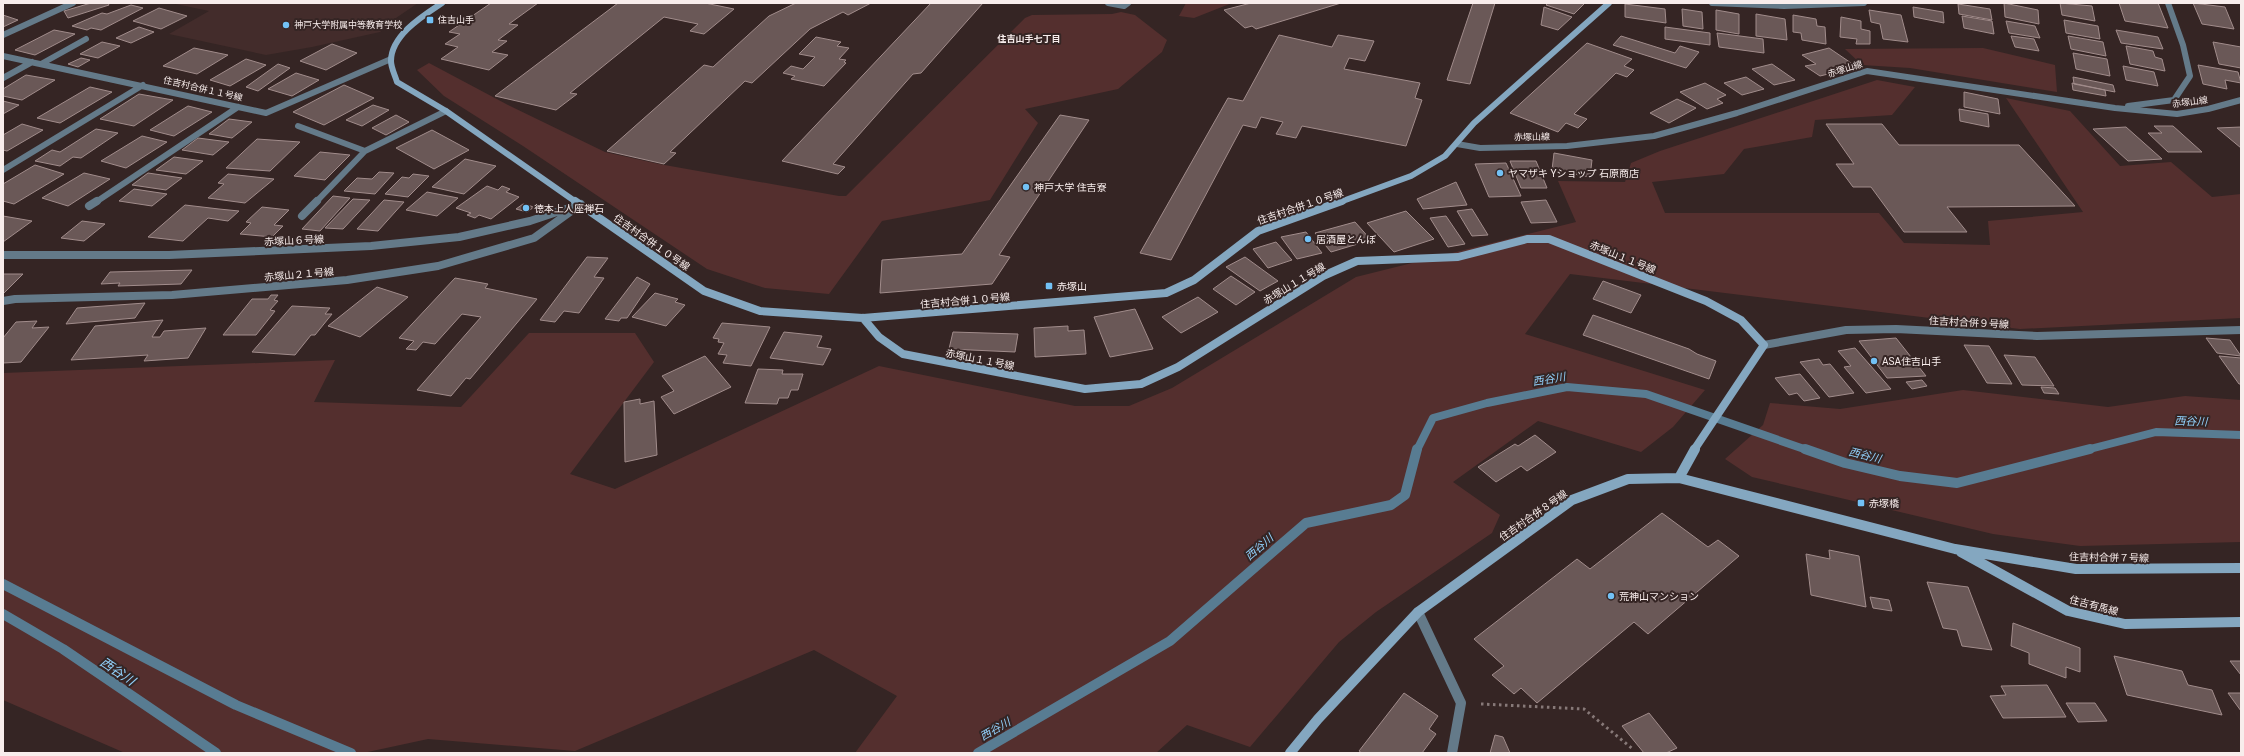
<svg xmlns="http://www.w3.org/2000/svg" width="2244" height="756" font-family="Roboto,'Noto Sans JP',sans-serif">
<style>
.built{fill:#432c2b}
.green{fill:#542f2e}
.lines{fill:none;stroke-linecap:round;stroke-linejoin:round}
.stream-far1{stroke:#587c92;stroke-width:8}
.stream{stroke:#587c92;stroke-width:10}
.building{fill:#6a5857;stroke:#a18c8b}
.path{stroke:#877978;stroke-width:3;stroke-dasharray:2.5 3.5;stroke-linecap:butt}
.lane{stroke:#647a89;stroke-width:6}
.street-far2{stroke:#647a89;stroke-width:6}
.street-far1{stroke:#647a89;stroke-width:8}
.street{stroke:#647a89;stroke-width:10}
.secondary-far2{stroke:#84a7c0;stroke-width:6}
.secondary-far1{stroke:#84a7c0;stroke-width:8}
.secondary{stroke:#84a7c0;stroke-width:10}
.poi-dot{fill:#72c1f5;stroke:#352524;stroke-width:1.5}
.labels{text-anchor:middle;stroke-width:4;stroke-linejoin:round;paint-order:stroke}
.far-poi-label{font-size:9px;fill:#f8edec;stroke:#352524;text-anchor:start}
.far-neighbourhood-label{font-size:9px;font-weight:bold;fill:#f8edec;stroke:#352524}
.far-street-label{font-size:9px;fill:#f8edec;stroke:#352524}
.poi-label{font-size:10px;fill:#f8edec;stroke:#352524;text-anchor:start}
.street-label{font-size:10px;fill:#f8edec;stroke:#352524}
.water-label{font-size:11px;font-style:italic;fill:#91cff9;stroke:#352524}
.near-water-label{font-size:13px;font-style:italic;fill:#91cff9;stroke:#352524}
</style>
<rect width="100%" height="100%" fill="#352524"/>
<path class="built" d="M171 3H418L396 18 380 32 312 47 266 55 169 34 209 11Z"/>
<path class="green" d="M1186 3H1232L1194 18 1179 16Z
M1121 12 1135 15 1167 40 1162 52 1118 89 1025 109 1038 123 990 200 882 221 829 294 765 288 707 269 523 146 444 96 417 70 429 63 508 105 605 152 659 164 839 196H846L1025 18 1032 15 1112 14Z
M1983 48 2055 65 2057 92 1910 68 1862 65 1845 49Z
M1877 80 1915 87 1892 115 1815 120 1812 137 1744 149 1724 174 1652 182 1665 213H1879L1904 243 1990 245 1988 221 2083 212 2006 98 2070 111 2120 166 2171 162 2212 197 2241 194V318L2020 329 1570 274 1525 334 1705 390 1673 427 1641 452 1538 421 1453 482 1500 515 1492 533 1376 612 1339 642 1250 747 1187 725 1156 753H855L897 696 814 650 575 751 428 739 363 753H125L3 700V373L335 360 314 402 461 407 529 333H635L654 362 570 474 615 489 879 366 1075 406H1129L1172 388 1356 277 1576 222 1558 181 1625 182 1631 163 1660 151Z
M1963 390 2108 407 2185 396 2241 400V542L2080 546 1993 534 1752 477 1725 459 1763 425 1770 403 1840 409Z"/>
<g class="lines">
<path class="stream-far1" d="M1417 450 1433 418 1487 403 1567 387 1646 394 1807 450
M2086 450 2156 432 2241 435"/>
<path class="stream" d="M1805 449 1845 463 1900 476 1957 483 2090 449
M3 584 236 705 351 753
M3 614 63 649 216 753
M978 753 1170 641 1306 523 1391 505 1405 495 1417 449"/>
</g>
<path class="building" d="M91 3H108L109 5 68 18 64 11Z
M491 3H538L509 24 518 25 498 40 507 41 492 52 508 55 489 70 441 59 458 47 445 44 460 34 449 32Z
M618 3H705L734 9 704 34 690 31 698 24 664 17 570 93 577 94 556 110 495 96Z
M796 3H871L848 15 843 12 810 29 752 83 745 81 670 152 676 153 664 164 607 151 704 65 713 67 769 16Z
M931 3H983L921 73 913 74 833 164 845 167 838 174 782 161Z
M1251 3H1341L1256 29 1252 26 1245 28 1224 10Z
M1473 3H1495L1470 84 1447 80Z
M1548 3H1585L1574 14 1546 5Z
M2004 3 2038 10 2039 24 2005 17Z
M2060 3 2092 6 2095 21 2062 15Z
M2119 3H2158L2168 28 2125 21Z
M2193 3 2225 7 2234 29 2202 24Z
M1625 4 1665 9 1666 23 1625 17Z
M1958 4 1990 9 1992 20 1959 14Z
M131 5 143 8 101 30 91 28 87 30 72 26 102 13 107 14Z
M1544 7 1572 17 1558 30 1541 25Z
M1913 7 1943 12 1944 23 1914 17Z
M159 8 187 16 161 29 133 21Z
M1682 9 1702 12 1703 29 1683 26Z
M1716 10 1739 14V34L1716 30Z
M1869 10 1901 15 1908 42 1883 39 1880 24 1871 22Z
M1756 14 1785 19 1787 40 1756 36Z
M3 15 18 20 3 27Z
M1793 15 1816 19 1817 26 1825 27 1826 44 1802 40 1801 33 1793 32Z
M1962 16 1992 21 1994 34 1964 28Z
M1841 17 1861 21V29L1870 31V44H1856L1857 39 1840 37Z
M2064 20 2098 26 2100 39 2066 33Z
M2006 21 2035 26 2040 38 2009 33Z
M139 27 154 32 131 43 116 38Z
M1665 27 1710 33V45L1665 39Z
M54 30 75 34 35 55 15 50Z
M2116 30 2158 37 2163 49 2121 43Z
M1717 33 1763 39 1764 53 1719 47Z
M1279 35 1332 47 1338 35 1374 41 1365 61 1349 58 1344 69 1420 83 1415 98 1422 100 1406 146 1302 126 1296 138 1276 134 1283 122 1261 117 1256 128 1243 125 1171 260 1140 253 1228 98 1243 101Z
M1621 36 1675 53 1680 46 1699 52 1686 68 1613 45Z
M2011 36 2034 39 2039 51 2015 47Z
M2068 36 2103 42 2106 56 2071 49Z
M816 37 841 42 837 46 849 48 839 59 846 60 844 62 846 63 824 86 791 79 795 76 783 73 791 66 803 69 815 57 799 54Z
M102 42 120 46 98 58 80 54Z
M2213 42 2241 47V68L2219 64Z
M1587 43 1632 59 1624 66 1634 70 1627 77 1616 73 1574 114 1587 119 1578 128 1566 123 1558 132 1510 113Z
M332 44 357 53 326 70 300 61Z
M2126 46 2153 51 2155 57 2162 59 2165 71 2130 64Z
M194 48 228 55 197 74 163 66Z
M1829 48 1857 67 1820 76 1805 66 1816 64 1802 55Z
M2073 53 2107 59 2110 76 2076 69Z
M81 58 90 60 78 67 68 64Z
M246 59 266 65 230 86 210 80Z
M278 64 290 68 258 91 246 87Z
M1772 64 1795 80 1774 85 1752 69Z
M2198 65 2238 72 2241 83 2225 80 2227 89 2203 84Z
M2123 66 2154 72 2158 86 2126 80Z
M296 73 319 80 292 96 268 89Z
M26 75 55 80 22 100 3 96V89Z
M1746 77 1764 89 1742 95 1724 83Z
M2073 77 2113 85 2115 92 2074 84Z
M1705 83 1726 95 1717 99 1723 103 1707 109 1680 92Z
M2072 83 2105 90 2106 96 2073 90Z
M344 85 374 98 324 125 293 112Z
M90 87 112 92 60 123 37 118Z
M1964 92 1998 99 2000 114 1964 107Z
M139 94 173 100 134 126 100 119Z
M1677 99 1696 108 1669 123 1650 113Z
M3 101 19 105 3 114Z
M373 105 389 110 362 126 346 120Z
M188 106 212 112 174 136 150 130Z
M1959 109 1988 114 1989 127 1960 121Z
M396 115 409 122 386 135 372 128Z
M1060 115 1089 120 999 255 1010 257 992 284 880 293 882 260 962 254Z
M229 119 252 122 232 138 209 134Z
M22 124 43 130 7 151 3 150V135Z
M1826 124H1882L1899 145H2019L2075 206 1947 207 1967 232H1904L1871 187H1853L1836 164H1854Z
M2154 126H2173L2202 152H2168L2148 133H2162Z
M2126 127 2162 159 2128 161 2093 129Z
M2241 127V148L2217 128Z
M96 129 118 133 81 158 73 157 60 166 35 161 52 150 60 152Z
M432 130 469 150 434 169 396 148Z
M142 136 167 142 126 168 101 161Z
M198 138 229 142 213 155 182 150Z
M257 139 300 142 270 171 226 168Z
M320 152 350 155 325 180 294 176Z
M1554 153 1592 160 1590 177 1552 170Z
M174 157 203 161 186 174 156 170Z
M465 159 496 166 464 194 432 187Z
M1510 161H1536L1547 188H1521Z
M1506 163 1521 196 1489 197 1475 164Z
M35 165 64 174 14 204 3 201V184Z
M379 172 394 173 375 194 344 191 357 178 372 179Z
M84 173 110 179 68 206 42 198Z
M148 173 182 178 166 190 132 185Z
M228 174 274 179 245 203 208 198 224 184 218 183Z
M413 174 429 176 408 197 385 194 402 177 409 178Z
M1456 182 1467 205 1423 209 1417 199Z
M487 186 498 190 502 186 510 189 506 192 519 197 491 219 479 215 475 218 467 215 471 213 456 208Z
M134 189 167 194 152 206 119 201Z
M427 192 458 198 437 216 406 210Z
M333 196 350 198 320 231 302 229Z
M353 199 370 200 343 229 325 228Z
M384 200 404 202 378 231 357 229Z
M1546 200 1557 222 1531 223 1521 202Z
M523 204 534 207 527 212 516 209Z
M185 205 219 209 239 211 228 221 208 218 183 241 148 237Z
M262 207 289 210 274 225 283 226 272 237 240 234 251 223 246 222Z
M1472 209 1488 235 1472 236 1457 211Z
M1406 211 1434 239 1394 252 1367 223Z
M3 216 32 221 3 242Z
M1446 216 1465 244 1448 247 1430 218Z
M82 221 105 224 84 241 61 238Z
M1355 222 1371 240 1331 252 1315 233Z
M1306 232 1322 253 1297 259 1281 237Z
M1276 242 1292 260 1268 268 1253 249Z
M587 257 608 258 594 277 604 278 579 313 564 311 555 322 540 320Z
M1245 257 1278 281 1260 291 1226 267Z
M192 270 181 284 118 286 120 283 101 284 110 272Z
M3 274H23L3 294Z
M1231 276 1255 292 1236 305 1213 289Z
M637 277 650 284 627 318H621L619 321 605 319Z
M455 278 488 284 485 288 537 299 470 379 466 378 451 396 417 390 481 317 462 314 435 344 423 342 416 350 406 349 414 341 399 338Z
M1603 281 1641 295 1631 313 1593 299Z
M377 287 408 297 360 337 328 326Z
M655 293 678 299 675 302 685 305 666 326 632 317Z
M271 295H278L274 300 278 301 270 310 275 311 256 335H223L252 299H268Z
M1198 297 1218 312 1181 333 1162 317Z
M145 303 135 318 66 324 77 308Z
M292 306 330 308 325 314H332L315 335H311L295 355 252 352Z
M1135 309 1153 349 1110 357 1094 317Z
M1593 315 1689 349 1697 354 1716 361 1709 379 1583 335Z
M163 320 152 337H160L164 331 206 328 188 358 144 361 148 355 71 360 95 326Z
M37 321 32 328 49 327 21 362 3 363V338L16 322Z
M722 323 770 327 751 366 723 363 727 355 718 354 724 343 718 342 719 339 713 338Z
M1068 326V331L1084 330 1086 354 1035 357 1034 328Z
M784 332 822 336 817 347 831 349 823 365 770 358Z
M953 332 1018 334 1015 352 949 349Z
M1896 338 1926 376 1887 378 1859 341Z
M2206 338 2230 340 2241 356 2217 353Z
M1964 345 1989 346 2012 384 1987 383Z
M1855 348 1891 389 1866 393 1844 367 1851 366 1838 351Z
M2004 355 2035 357 2054 386 2022 385Z
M705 356 731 387 674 414 661 397 674 391 662 376Z
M2219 356 2241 358V384H2239Z
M1819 359 1823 365 1830 364 1854 393 1829 397 1800 362Z
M758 369 783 370 782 374H803L798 390H791L788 398H779L777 404 745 403Z
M1800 374 1820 398 1804 401 1797 393 1789 395 1775 378Z
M1922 380 1927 386 1912 389 1906 382Z
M2041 387 2055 388 2059 394 2044 393Z
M640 399V404L654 401 657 455 625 462 624 402Z
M1535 435 1556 452 1527 471 1521 466 1496 482 1478 467 1515 444 1518 446Z
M1662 513 1708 547 1718 540 1739 556 1648 634 1634 622 1537 703 1521 688 1514 694 1492 675 1504 666 1474 639 1577 559 1590 569Z
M1829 550 1859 556 1866 607 1811 595 1806 554 1830 559Z
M1927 582 1968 587 1992 650 1962 646 1957 630 1943 628Z
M1870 597 1889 600 1892 611 1873 608Z
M2013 623 2080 648V672L2066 667V678L2029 664V653L2011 646Z
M2114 656 2182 671 2188 685 2212 690 2222 715 2127 695Z
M2230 661H2241V675Z
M2047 685 2066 717 2003 718 1990 696 2006 695 2001 686Z
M1404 693 1438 716 1429 729 1436 734 1422 753H1362L1359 751Z
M2228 693H2241V711Z
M2066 703H2095L2107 721 2078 722Z
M1649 713 1677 748 1666 753H1644L1622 726Z
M1495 735 1503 737 1510 753H1490Z"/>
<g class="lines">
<path class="path" d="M1481 704 1584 709 1634 750"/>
<path class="lane" d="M3 35 73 3"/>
<path class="street-far2" d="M1108 3 1124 6 1128 3
M1712 3 1784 6 1864 3
M3 56 266 113 391 59
M41 64 86 39
M3 78 32 62
M2128 106 2174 100 2190 76 2183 45 2168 3
M298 126 365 151 446 111
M1457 144 1480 148 1567 146 1654 136 1737 113 1867 71 2115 108 2177 114 2208 109 2241 100
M3 170 143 85
M96 202 238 107
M316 202 365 151"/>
<path class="street-far1" d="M89 206 97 201
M302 216 317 201
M3 255H169L371 246 459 237 530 221 572 207
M3 301 15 299 172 295 347 280 438 266 534 238 581 204
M1764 345 1846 330 1896 329 2037 336 2241 330"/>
<path class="street" d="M1418 612 1461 703 1452 753"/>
<path class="secondary-far2" d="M442 3C424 15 391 35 391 61 391 68 395 75 397 82L446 111 576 202
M1340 202 1411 176 1445 156 1474 123 1609 3"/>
<path class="secondary-far1" d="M575 201 704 291 760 311 863 318 1166 293 1194 280 1258 231 1342 201
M863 318 879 337 903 354 1085 389 1141 384 1178 367 1323 276 1357 261 1458 257 1527 239H1549L1706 301 1741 320 1764 345 1694 450"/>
<path class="secondary" d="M1679 478 1695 449
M1961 552 2068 611 2125 624 2241 622
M1290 753 1318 719 1418 612 1572 500 1628 479 1679 478 1955 549 2076 569 2241 568"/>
</g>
<g class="poi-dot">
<rect x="426" y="16" width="8" height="8" rx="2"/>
<circle cx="286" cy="25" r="4"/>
<circle cx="1500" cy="173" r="4"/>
<circle cx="1026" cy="187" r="4"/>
<circle cx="526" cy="208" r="4"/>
<circle cx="1308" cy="239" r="4"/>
<rect x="1045" y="282" width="8" height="8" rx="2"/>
<circle cx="1874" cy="361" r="4"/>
<rect x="1857" y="499" width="8" height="8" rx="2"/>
<circle cx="1611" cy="596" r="4"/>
</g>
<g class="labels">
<g class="far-poi-label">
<text x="438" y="23">住吉山手</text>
<text x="294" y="28">神戸大学附属中等教育学校</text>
</g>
<g class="far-neighbourhood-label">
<text x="1029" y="42">住吉山手七丁目</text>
</g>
<g class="far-street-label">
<text transform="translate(1845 69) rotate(-17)" y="3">赤塚山線</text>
<text transform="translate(203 89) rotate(13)" y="3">住吉村合併１１号線</text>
<text transform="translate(2190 102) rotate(-7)" y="3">赤塚山線</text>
<text transform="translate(1532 137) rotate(-1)" y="3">赤塚山線</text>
</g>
<g class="poi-label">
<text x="1508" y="177">ヤマザキ Yショップ 石原商店</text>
<text x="1034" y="191">神戸大学 住吉寮</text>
<text x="534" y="212">徳本上人座禅石</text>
<text x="1316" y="243">居酒屋とんぼ</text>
<text x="1057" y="290">赤塚山</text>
<text x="1882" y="365">ASA住吉山手</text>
<text x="1869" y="507">赤塚橋</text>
<text x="1619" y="600">荒神山マンション</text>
</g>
<g class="street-label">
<text transform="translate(1300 206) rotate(-19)" y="4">住吉村合併１０号線</text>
<text transform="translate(294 240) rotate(-3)" y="4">赤塚山６号線</text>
<text transform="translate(652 242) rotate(35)" y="4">住吉村合併１０号線</text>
<text transform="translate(1623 257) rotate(22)" y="4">赤塚山１１号線</text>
<text transform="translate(299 274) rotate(-5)" y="4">赤塚山２１号線</text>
<text transform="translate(1294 283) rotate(-31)" y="4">赤塚山１１号線</text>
<text transform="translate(965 300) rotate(-5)" y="4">住吉村合併１０号線</text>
<text transform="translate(1969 322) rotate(3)" y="4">住吉村合併９号線</text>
<text transform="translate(980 359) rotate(11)" y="4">赤塚山１１号線</text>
<text transform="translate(1533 515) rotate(-35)" y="4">住吉村合併８号線</text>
<text transform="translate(2109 557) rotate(1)" y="4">住吉村合併７号線</text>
<text transform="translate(2094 605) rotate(15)" y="4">住吉有馬線</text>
</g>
<g class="water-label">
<text transform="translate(1549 379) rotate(-9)" y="4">西谷川</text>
<text transform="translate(2191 421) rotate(2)" y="4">西谷川</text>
<text transform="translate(1865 455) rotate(14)" y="4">西谷川</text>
<text transform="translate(1259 547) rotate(-41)" y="4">西谷川</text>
<text transform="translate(995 729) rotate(-30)" y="4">西谷川</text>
</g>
<g class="near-water-label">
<text transform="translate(118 671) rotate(34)" y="5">西谷川</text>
</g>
</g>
<rect width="2244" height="756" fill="none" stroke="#f8edec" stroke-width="8"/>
</svg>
